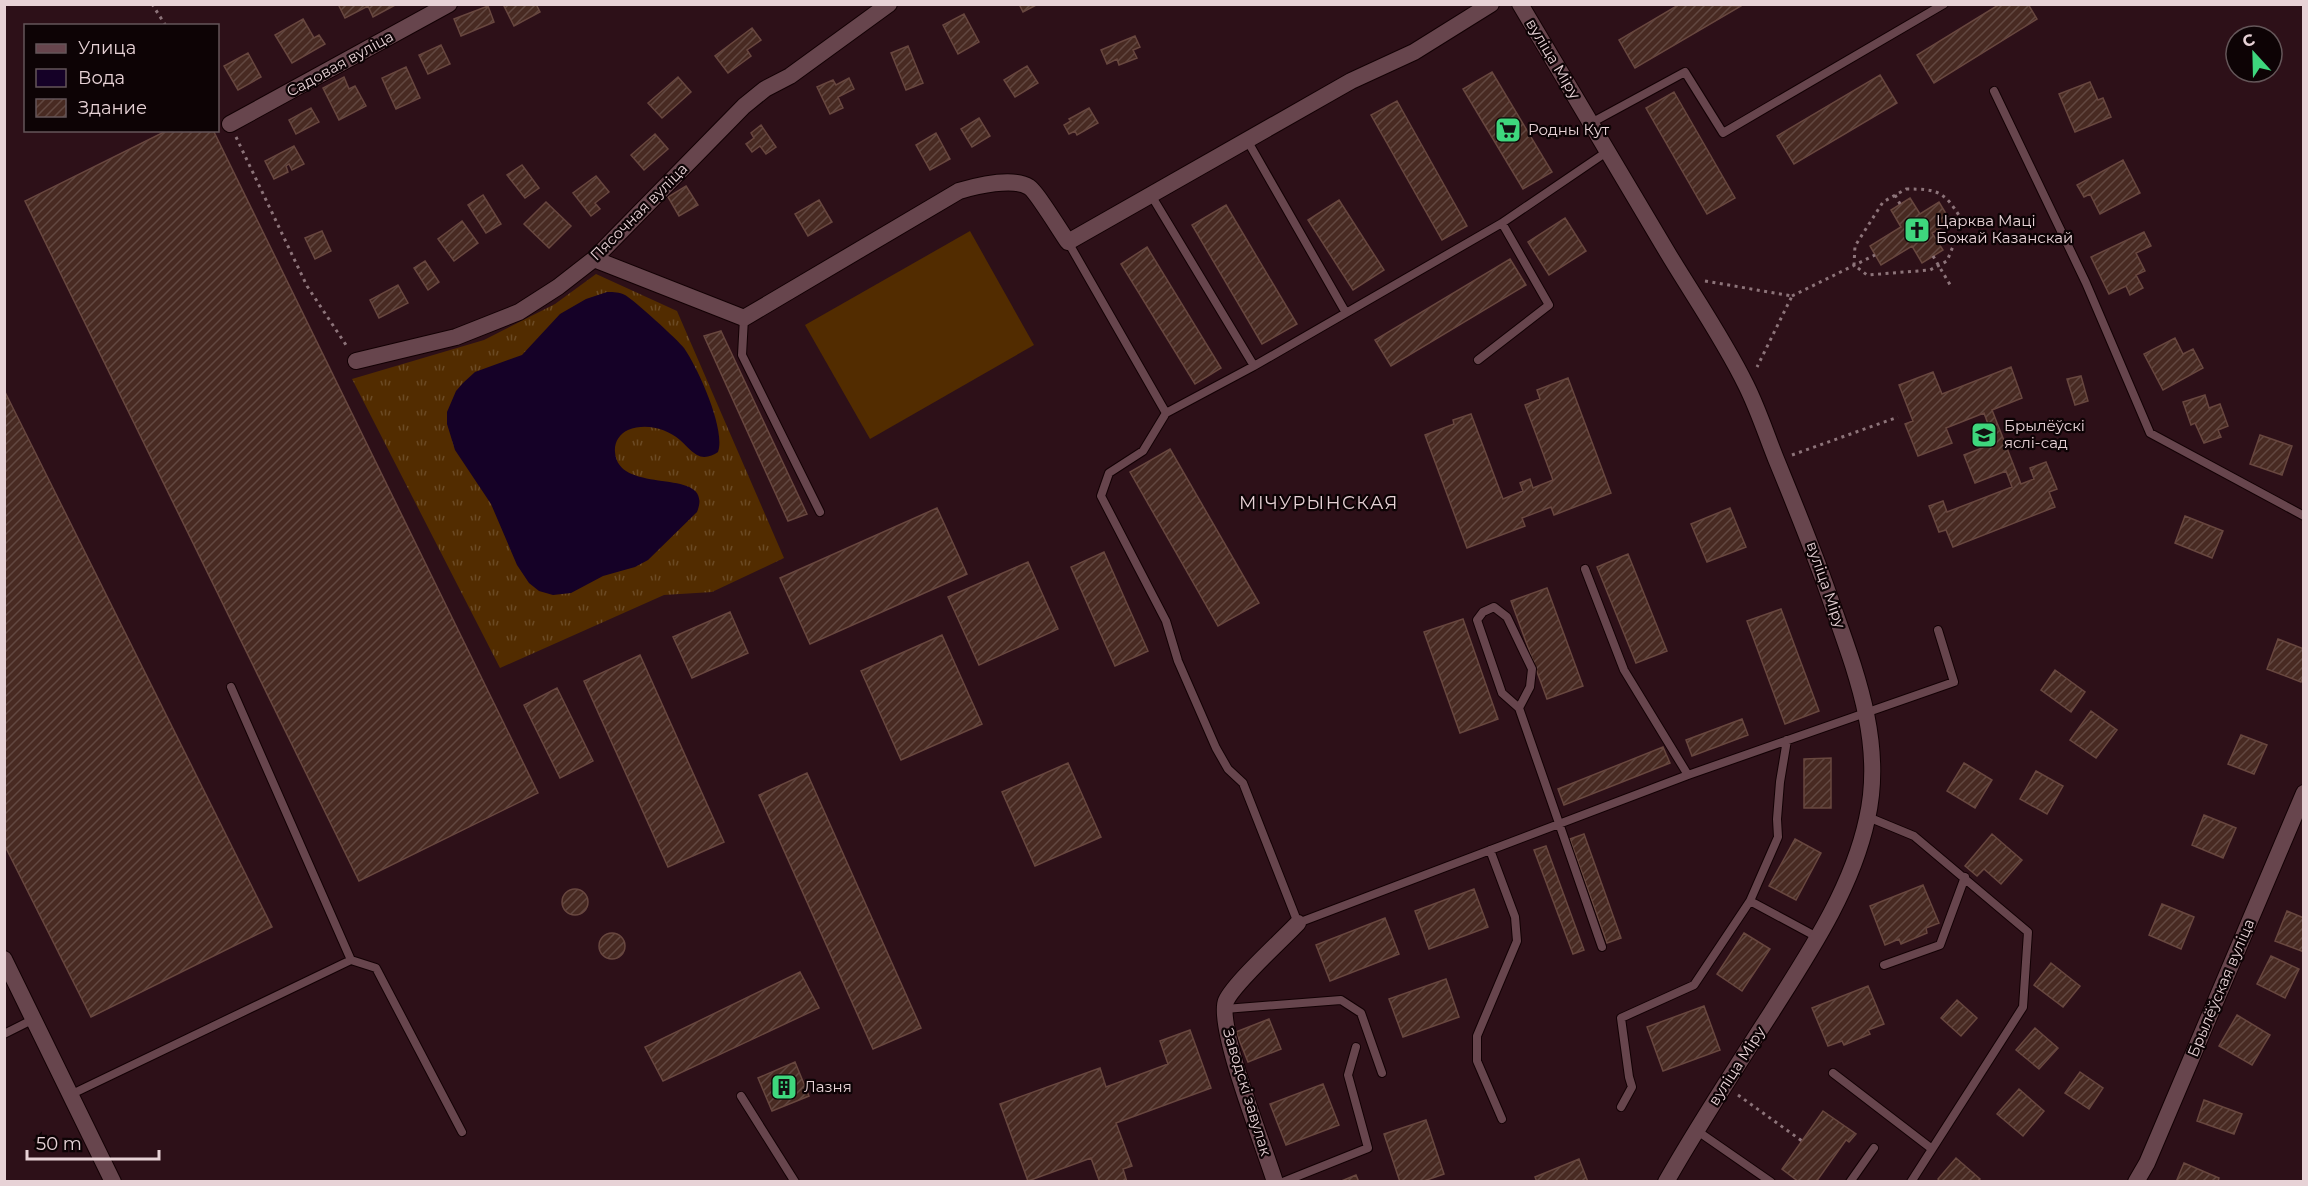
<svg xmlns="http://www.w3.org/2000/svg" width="2308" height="1186" font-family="Montserrat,sans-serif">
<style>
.grass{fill:url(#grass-tufts)}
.pitch{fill:#522c00}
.water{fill:#150127}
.building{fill:url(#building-hatch);stroke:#68473f;stroke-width:1.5}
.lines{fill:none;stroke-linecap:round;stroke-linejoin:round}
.service-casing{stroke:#130004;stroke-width:10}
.minor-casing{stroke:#130004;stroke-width:18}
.path{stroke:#8d747a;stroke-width:3;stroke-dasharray:3 4.5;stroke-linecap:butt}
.service{stroke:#67454d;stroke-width:8}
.minor{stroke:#67454d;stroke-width:16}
.labels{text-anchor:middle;stroke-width:4.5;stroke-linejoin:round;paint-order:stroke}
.street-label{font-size:15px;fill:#e7d2d6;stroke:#0d0305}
.poi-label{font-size:15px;fill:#e7d2d6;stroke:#0d0305;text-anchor:start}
.quarter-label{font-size:18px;letter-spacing:1.5px;fill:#e7d2d6;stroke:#0d0305}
</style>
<defs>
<pattern id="grass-tufts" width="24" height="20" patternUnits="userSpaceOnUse" patternTransform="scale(1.5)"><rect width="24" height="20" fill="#522c00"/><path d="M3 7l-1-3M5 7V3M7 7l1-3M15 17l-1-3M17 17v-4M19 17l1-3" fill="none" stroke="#6b4a24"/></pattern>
<pattern id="building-hatch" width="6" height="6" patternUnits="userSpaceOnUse" patternTransform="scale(1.5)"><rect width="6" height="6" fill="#482a22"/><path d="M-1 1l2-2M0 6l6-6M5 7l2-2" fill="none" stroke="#624841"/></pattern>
</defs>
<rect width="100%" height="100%" fill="#2d1018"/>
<path class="grass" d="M596 274 677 311 784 558 712 592 664 595 500 668 352 379 484 340 555 304Z"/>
<path class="pitch" d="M970 231 1034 345 870 439 805 325Z"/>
<path class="water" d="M607 292C614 292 619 292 625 295 633 299 679 341 684 348 698 368 726 430 718 452 712 456 704 459 697 455 690 451 685 444 680 440 666 428 645 423 628 430 619 434 614 443 615 452 618 498 716 464 697 512L648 560 635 567 603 576 571 593 553 595 539 591 529 583 517 565 491 504 455 450 447 424V412L456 391 463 383 475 372 522 355 560 314 586 299Z"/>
<path class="building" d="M338 4H397L373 17 368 6 345 18Z
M503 4H536L540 12 514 26Z
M1019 4H1038L1023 12Z
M1680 4 1741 6 1635 68 1619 40Z
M2000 4H2028L2037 19 1934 83 1917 55Z
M488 6 494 22 461 36 454 19Z
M964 14 979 42 958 54 943 25Z
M303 19 314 38 319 35 325 44 292 63 275 35Z
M752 28 761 40 747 50 751 56 728 73 715 56Z
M1135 36 1140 47 1133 50 1137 58 1119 65 1117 59 1107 64 1101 50Z
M441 45 450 64 428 74 419 55Z
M908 46 923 83 906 90 891 53Z
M248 53 261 77 238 90 224 66Z
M1027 66 1038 83 1015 97 1004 80Z
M406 67 420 98 396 109 382 78Z
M1492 72 1552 172 1523 189 1463 89Z
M1880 75 1897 103 1794 164 1777 136Z
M344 77 349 89 355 86 366 106 339 120 323 88Z
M678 77 691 92 662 118 648 103Z
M849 78 854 89 838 97 843 108 830 114 817 87 833 80 836 85Z
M2090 82 2098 100 2103 98 2111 117 2075 132 2059 94Z
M1674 92 1735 198 1707 214 1646 108Z
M1397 101 1467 226 1442 240 1371 115Z
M311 108 319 122 296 134 289 120Z
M1089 108 1098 123 1077 135 1075 131 1069 134 1064 125 1071 121 1069 119Z
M979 118 990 136 972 147 961 129Z
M761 125 776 147 766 154 760 146 752 152 746 144 754 138 751 133Z
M168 130H213L538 793 359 881 25 201Z
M936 133 950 159 930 170 916 145Z
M655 134 668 149 644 170 631 155Z
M294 146 304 164 292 170 289 164 286 166 288 172 274 179 265 161Z
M2123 160 2140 193 2100 214 2090 194 2084 197 2077 185Z
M522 165 539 188 525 198 507 175Z
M596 176 609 192 595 203 600 209 591 216 573 193Z
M686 186 698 205 679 216 668 197Z
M483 195 501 224 486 233 468 205Z
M1910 198 1920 214 1939 202 1951 222 1932 233 1943 250 1922 263 1912 246 1881 265 1870 246 1901 227 1891 210Z
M819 200 832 222 808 236 795 214Z
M1339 200 1384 270 1353 290 1308 220Z
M546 202 571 226 549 248 524 224Z
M1226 205 1297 324 1262 344 1192 225Z
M1565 218 1586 251 1549 275 1528 242Z
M462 221 478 243 454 261 438 239Z
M322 231 331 251 315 259 305 238Z
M2144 232 2151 246 2136 253 2145 271 2136 275 2143 288 2130 295 2126 286 2109 294 2091 257Z
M1147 247 1221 368 1195 384 1121 264Z
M1510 259 1526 285 1391 366 1375 340Z
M425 261 439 282 428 290 414 268Z
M398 285 408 303 379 318 370 300Z
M721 331 807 514 788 521 704 336Z
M2175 338 2183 354 2193 349 2203 368 2163 390 2144 354Z
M2011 367 2022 398 1992 410 2021 484 2034 479 2030 468 2046 462 2057 489 2049 492 2055 507 1953 547 1946 530 1939 532 1929 506 1943 501 1947 512 2012 487 2006 471 1975 483 1964 455 1995 443 1984 413 1946 428 1952 443 1918 456 1905 424 1913 421 1899 385 1933 372 1942 394Z
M2081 376 2088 401 2075 405 2067 379Z
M1568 378 1611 493 1554 515 1551 507 1522 518 1525 526 1467 548 1425 435 1454 424 1453 420 1471 414 1503 499 1523 491 1520 483 1530 479 1533 488 1553 480 1525 405 1540 399 1537 390Z
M4 390 272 927 91 1017 4 844Z
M2205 395 2209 408 2220 404 2228 426 2218 430 2221 437 2204 443 2195 423 2191 425 2183 402Z
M2260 435 2292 446 2282 475 2250 464Z
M1170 449 1259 603 1218 626 1130 472Z
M937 508 967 574 810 644 780 578Z
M1730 508 1746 547 1707 562 1691 524Z
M2185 516 2223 531 2212 558 2175 543Z
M1104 552 1148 651 1115 666 1071 567Z
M1628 554 1667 651 1636 663 1597 567Z
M1028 562 1058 629 979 665 948 597Z
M1547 588 1583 686 1547 699 1511 601Z
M1781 609 1819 711 1785 724 1747 621Z
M730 612 748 653 692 678 673 637Z
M1463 619 1498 719 1460 733 1424 632Z
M942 635 982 724 901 760 861 671Z
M2278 639 2304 649V674L2301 682 2267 669Z
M640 655 724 842 668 867 584 681Z
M2055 670 2085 692 2071 712 2041 690Z
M557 688 593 761 560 778 524 705Z
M2091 711 2117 730 2096 758 2070 740Z
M1742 719 1748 735 1692 756 1686 740Z
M2241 735 2267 745 2254 774 2228 764Z
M1663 747 1670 763 1564 805 1558 789Z
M1831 758V808H1804V759Z
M1068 763 1101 837 1035 866 1002 792Z
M1964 763 1992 780 1975 808 1947 791Z
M2036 771 2063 786 2047 814 2020 799Z
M807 773 921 1028 873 1049 759 795Z
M2204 815 2236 828 2223 858 2192 845Z
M1584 834 1621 938 1607 943 1570 839Z
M1992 834 2022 860 2001 884 1984 869 1977 876 1965 866Z
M1795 839 1821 853 1796 900 1769 886Z
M1546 846 1584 950 1573 954 1534 850Z
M1923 885 1939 923 1926 928 1927 933 1901 944 1899 939 1885 945 1870 906Z
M1474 889 1488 927 1429 949 1415 911Z
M562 902a13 13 0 1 1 26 0a13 13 0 1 1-26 0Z
M2162 904 2194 917 2181 949 2149 935Z
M2287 911 2304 918V952L2275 941Z
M1385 918 1399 954 1330 981 1316 945Z
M1744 933 1770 949 1742 991 1717 974Z
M599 946a13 13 0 1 1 26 0a13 13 0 1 1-26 0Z
M2271 956 2299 969 2285 998 2257 984Z
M2051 963 2080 986 2063 1007 2034 985Z
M800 972 819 1008 663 1081 645 1047Z
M1446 979 1459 1017 1403 1037 1389 999Z
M1868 986 1884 1024 1868 1030 1870 1034 1844 1045 1842 1041 1828 1046 1812 1008Z
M1957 1000 1977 1018 1961 1036 1941 1018Z
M1704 1006 1720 1050 1663 1071 1647 1027Z
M2237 1015 2270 1035 2252 1065 2219 1046Z
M1269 1019 1281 1049 1248 1062 1236 1032Z
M2035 1028 2058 1048 2039 1069 2016 1050Z
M1190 1030 1211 1088 1116 1123 1132 1166 1123 1169 1127 1182H1094L1099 1180 1091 1158 1028 1181 1000 1104 1100 1068 1106 1087 1168 1064 1160 1041Z
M795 1062 809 1096 772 1111 758 1078Z
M2080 1072 2103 1088 2089 1109 2065 1093Z
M1323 1084 1339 1125 1286 1145 1270 1104Z
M2019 1089 2044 1111 2023 1136 1997 1114Z
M2204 1100 2242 1114 2234 1134 2197 1121Z
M1823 1111 1856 1134 1849 1142 1846 1140 1816 1182H1799L1782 1169Z
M1426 1120 1444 1174 1421 1182H1400L1384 1134Z
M1956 1158 1980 1179 1977 1182H1940L1938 1179Z
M1579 1159 1588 1182H1537L1535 1177Z
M2184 1163 2219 1178 2218 1182H2176Z
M1356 1175 1359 1182H1339Z"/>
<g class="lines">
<g class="service-casing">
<path id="service" d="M1994 91 2086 283 2150 433 2304 516
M1591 123 1685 72 1723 133 1944 4
M1247 140 1346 313
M1608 151 1502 223 1254 366 1166 413 1143 451 1109 473 1101 496 1166 621 1178 661 1216 748 1228 769 1243 783 1298 923 1688 775 1954 682 1938 630
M1151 195 1254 366
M1068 242 1166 413
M744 318 742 355 820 512
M1478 360 1549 305 1502 223
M1585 569 1624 670 1688 775
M1519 708 1530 687 1532 669 1507 617 1494 607 1483 612 1477 620 1502 693 1519 708 1602 947
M1868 817 1914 836 2028 932 2023 1007 1911 1182
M1490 850 1515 917 1517 941 1477 1036V1061L1502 1119
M1750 901 1778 837 1777 819 1780 782 1787 740
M351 960 376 968 462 1132
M1884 965 1940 945 1965 877
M1225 1009 1341 1000 1361 1013 1382 1073
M4 1034 34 1019
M1833 1073 1932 1149
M72 1094 351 960 231 687
M741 1096 795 1182
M1621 1107 1632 1087 1629 1077 1621 1018 1694 985 1750 901 1817 937
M1696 1130 1771 1182
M1283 1182 1368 1148 1348 1075 1356 1047
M1850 1182 1874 1148"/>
</g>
<g class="minor-casing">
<path id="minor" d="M1520 4C1570 88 1619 171 1669 255 1695 298 1724 340 1746 385 1758 409 1766 434 1776 459 1796 508 1816 556 1833 607 1857 675 1884 745 1867 819 1852 889 1809 953 1771 1013 1735 1069 1699 1124 1666 1182
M230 124 449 4
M594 259 744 318 959 191C976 186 1013 177 1029 187 1036 191 1061 232 1068 242L1351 81 1414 52 1491 4
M356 361 456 337 519 312 558 287 594 259 744 106 765 89 790 76 889 4
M4 959 113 1182
M1275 1182C1265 1149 1216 1026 1226 1001 1234 983 1282 940 1298 923
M2136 1182 2147 1163 2304 793"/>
</g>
<path class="path" d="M152 4 166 26
M236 137 307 286 348 348
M1906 189C1937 189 1944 191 1960 217L1956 239 1947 261 1930 270 1867 275 1854 265 1855 246 1883 202Z
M1895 195 1900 204
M1933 256 1952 288
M1705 281 1792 296 1757 367
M1792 296 1875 255
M1792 455 1898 417
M1738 1095 1802 1141"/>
<use href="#service" class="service"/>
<use href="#minor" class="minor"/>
</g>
<defs>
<g id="supermarket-square" transform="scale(1.35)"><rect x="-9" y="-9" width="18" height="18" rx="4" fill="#3ed77d" stroke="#0d0305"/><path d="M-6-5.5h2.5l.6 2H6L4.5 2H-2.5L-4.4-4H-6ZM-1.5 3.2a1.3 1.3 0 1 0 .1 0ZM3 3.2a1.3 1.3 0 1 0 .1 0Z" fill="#111"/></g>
<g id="church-square" transform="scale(1.35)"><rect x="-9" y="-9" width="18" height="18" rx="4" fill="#3ed77d" stroke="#0d0305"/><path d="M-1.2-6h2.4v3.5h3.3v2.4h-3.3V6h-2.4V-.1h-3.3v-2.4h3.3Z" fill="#111"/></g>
<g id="school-square" transform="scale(1.35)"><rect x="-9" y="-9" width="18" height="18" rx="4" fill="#3ed77d" stroke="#0d0305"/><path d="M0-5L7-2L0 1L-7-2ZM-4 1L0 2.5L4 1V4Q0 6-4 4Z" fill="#111"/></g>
<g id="building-square" transform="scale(1.35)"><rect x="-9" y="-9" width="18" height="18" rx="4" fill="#3ed77d" stroke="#0d0305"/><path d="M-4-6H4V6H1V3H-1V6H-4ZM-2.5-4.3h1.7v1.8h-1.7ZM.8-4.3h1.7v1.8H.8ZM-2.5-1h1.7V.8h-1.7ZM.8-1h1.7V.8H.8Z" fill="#111"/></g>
</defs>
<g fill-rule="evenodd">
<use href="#supermarket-square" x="1508" y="130"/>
<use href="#church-square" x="1917" y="230"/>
<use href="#school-square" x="1984" y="435"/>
<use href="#building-square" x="784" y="1087"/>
</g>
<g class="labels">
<g class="street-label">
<text transform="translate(1553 59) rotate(59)" y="5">вуліца Міру</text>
<text transform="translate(340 64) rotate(-29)" y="5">Садовая вуліца</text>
<text transform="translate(639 212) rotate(-45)" y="5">Пясочная вуліца</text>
<text transform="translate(1826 585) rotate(71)" y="5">вуліца Міру</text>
<text transform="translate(2221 988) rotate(-67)" y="5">Брылёўская вуліца</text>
<text transform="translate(1737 1066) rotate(-57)" y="5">вуліца Міру</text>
<text transform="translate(1247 1092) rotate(73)" y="5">Заводскі завулак</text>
</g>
<g class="poi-label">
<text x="1528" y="135">Родны Кут</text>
<text x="1936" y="226">Царква Маці<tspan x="1936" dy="17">Божай Казанскай</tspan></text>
<text x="2004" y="431">Брылёўскі<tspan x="2004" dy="17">яслі-сад</tspan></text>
<text x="804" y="1092">Лазня</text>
</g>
<g class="quarter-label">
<text x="1319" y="509">МІЧУРЫНСКАЯ</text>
</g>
</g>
<rect width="2308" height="1186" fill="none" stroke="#e7d2d6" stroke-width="12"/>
<rect x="24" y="24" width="195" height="108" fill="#0d0305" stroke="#645659" stroke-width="1.5"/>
<rect x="36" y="44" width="30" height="9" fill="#67454d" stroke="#645659" stroke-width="1.5"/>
<text x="78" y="54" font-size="18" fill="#e7d2d6">Улица</text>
<rect x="36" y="69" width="30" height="18" fill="#150127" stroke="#645659" stroke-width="1.5"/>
<text x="78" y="84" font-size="18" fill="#e7d2d6">Вода</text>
<rect x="36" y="99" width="30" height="18" fill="url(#building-hatch)" stroke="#645659" stroke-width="1.5"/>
<text x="78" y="114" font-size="18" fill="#e7d2d6">Здание</text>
<g transform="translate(2254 54) rotate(338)"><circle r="28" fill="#0d0305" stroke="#645659" stroke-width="1.5"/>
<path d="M0-4.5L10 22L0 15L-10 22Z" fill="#3ed77d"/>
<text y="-9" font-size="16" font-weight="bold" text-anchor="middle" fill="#e7d2d6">С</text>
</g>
<path d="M27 1150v9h132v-9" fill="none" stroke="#e7d2d6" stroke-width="3"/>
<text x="36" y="1150" font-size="18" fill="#e7d2d6" stroke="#0d0305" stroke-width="4.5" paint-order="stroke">50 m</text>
</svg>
